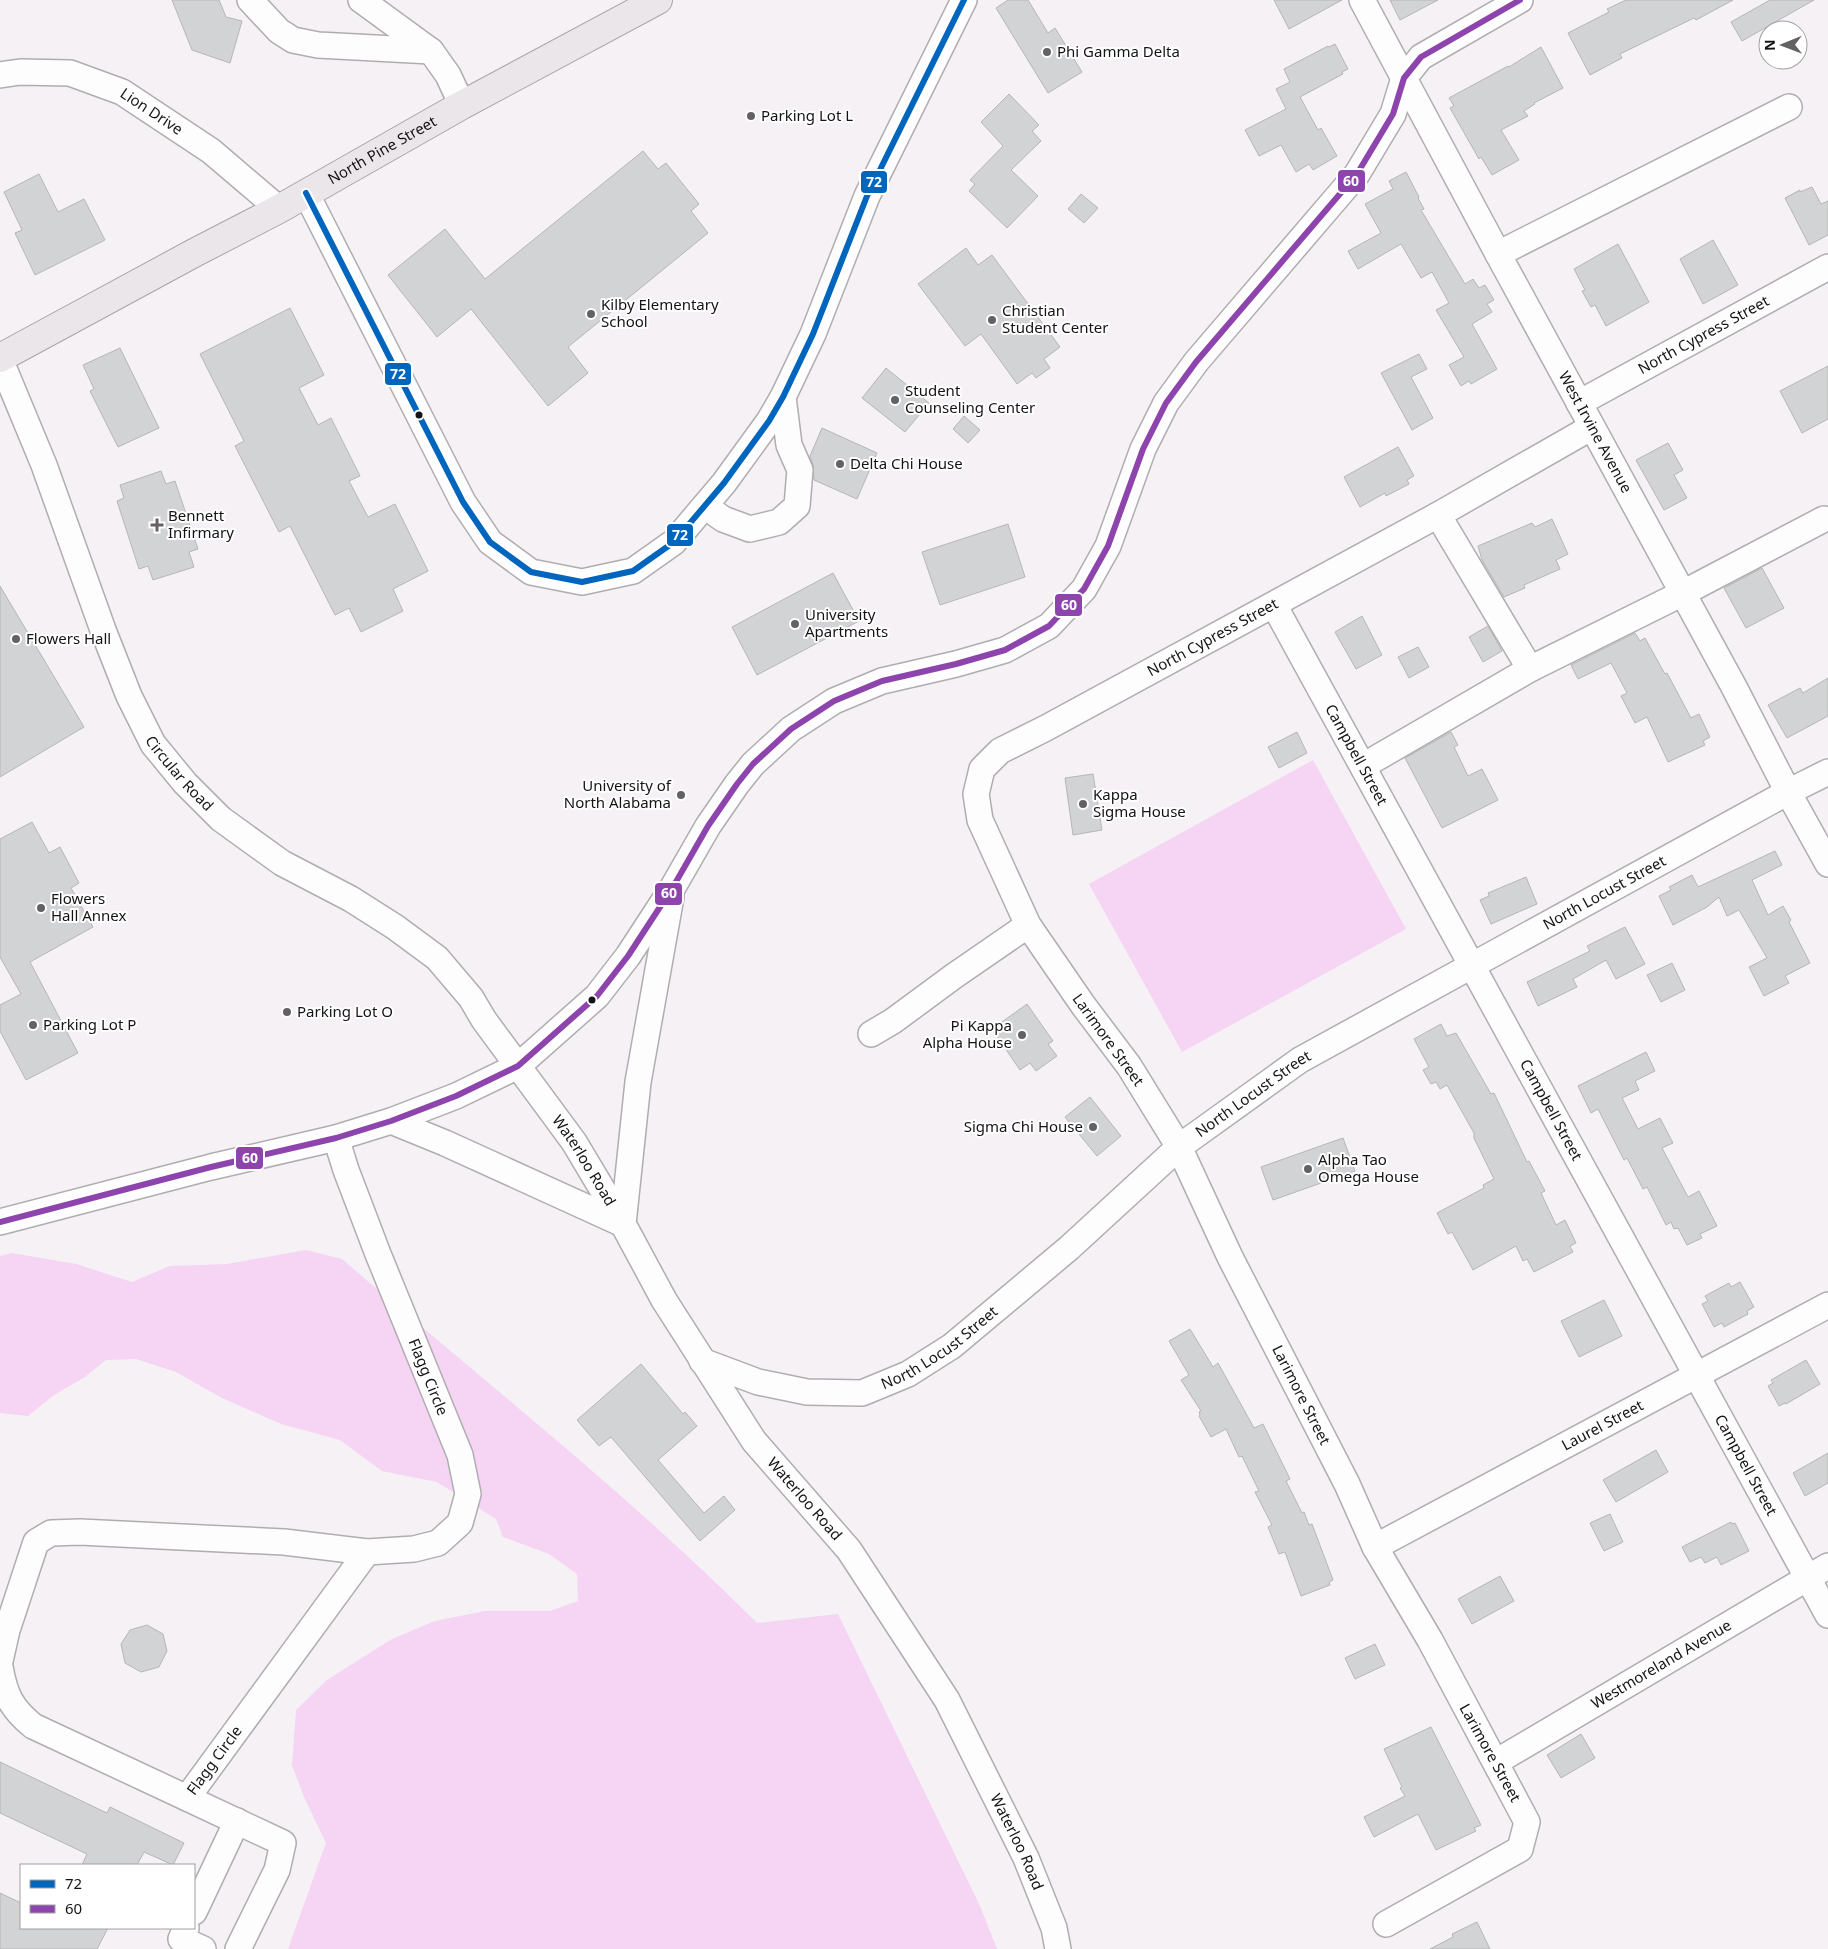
<svg xmlns="http://www.w3.org/2000/svg" width="1828" height="1949" font-family="'Noto Sans',sans-serif">
<style>
.green{fill:#f6d4f3}
.building{fill:#d2d3d4;stroke:#b6b6b7}
.lines{fill:none;stroke-linecap:round;stroke-linejoin:round}
.minor-casing{stroke:#b0adb0;stroke-width:28}
.major-casing{stroke:#aca3ab;stroke-width:30}
.minor{stroke:#fefdfe;stroke-width:25}
.major{stroke:#eae6ea;stroke-width:28}
.bus-1-casing{stroke:#fff;stroke-width:10}
.bus-2-casing{stroke:#fff;stroke-width:10}
.bus-1{stroke:#0065bd;stroke-width:6}
.bus-2{stroke:#8e44ad;stroke-width:6}
.poi-dot{fill:#646164;stroke:#fff;stroke-width:2}
.bus-dot{fill:#161316;stroke:#fff;stroke-width:2}
.labels{text-anchor:middle;stroke-width:4;stroke-linejoin:round;paint-order:stroke}
.poi-label{font-size:15px;fill:#161316;stroke:#fff;text-anchor:start}
.street-label{font-size:15px;fill:#161316;stroke:#fff}
.line-badge{stroke:#fff;stroke-width:2}
.badge-label{font-size:14px;text-anchor:middle;font-weight:bold;fill:#fff}
</style>
<rect width="100%" height="100%" fill="#f5f1f5"/>
<path class="green" d="M1313 760 1406 929 1182 1052 1089 884Z
M306 1250 342 1259C481 1379 627 1493 757 1623L838 1614 980 1906 997 1949H288L326 1843 304 1797 292 1765 296 1710 327 1680 392 1639 435 1621 485 1611H550L578 1601 577 1574 549 1554 503 1537 496 1519 437 1482 382 1471 340 1440 281 1424 222 1398 176 1372 136 1359 106 1360 85 1377 54 1395 28 1416 0 1413V1256L12 1253 76 1264 132 1282 170 1266 227 1264Z"/>
<path class="building" d="M172 0H219L226 17 242 21 230 63 192 50Z
M1008 0H1028L1048 33 1055 28 1082 72 1048 93 996 8Z
M1274 0H1342L1289 29Z
M1390 0H1438L1400 20Z
M1626 0H1733L1696 20 1694 18 1620 54 1622 58 1590 75 1568 33 1609 12 1607 9Z
M1770 0H1814L1742 41 1731 22Z
M1335 44 1348 69 1342 72 1343 74 1300 97 1318 130 1321 128 1337 156 1313 170 1309 164 1296 172 1281 145 1259 156 1245 130 1286 109 1276 89 1290 82 1284 69 1328 46 1329 47Z
M1541 47 1563 88 1534 103 1535 104 1524 111 1528 116 1501 130 1519 160 1492 175 1481 157 1479 159 1450 108 1454 106 1449 98 1508 66 1509 67Z
M1009 94 1039 125 1032 131 1041 141 1011 170 1038 196 1007 228 969 191 975 184 970 180 1003 146 981 122Z
M643 151 658 169 666 163 699 204 691 211 708 233 568 347 588 373 548 406 471 309 437 337 388 275 445 229 485 279Z
M1406 172 1419 197 1418 198 1424 209 1421 210 1465 284 1473 279 1479 288 1485 285 1494 300 1487 304 1492 312 1472 324 1497 369 1471 384 1469 381 1461 386 1449 365 1464 357 1436 310 1449 303 1432 272 1421 278 1401 244 1358 269 1348 251 1381 233 1365 204 1393 189 1389 181Z
M39 174 58 212 84 199 105 240 35 275 15 233 22 230 4 192Z
M1812 187 1821 204 1828 201V235L1809 245 1785 198 1800 190V192Z
M1081 194 1098 208 1084 223 1068 209Z
M1713 240 1738 285 1703 304 1680 259Z
M1618 244 1649 302 1606 326 1595 305 1591 307 1582 291 1585 290 1574 269Z
M966 248 978 265 992 255 1060 347 1044 359 1050 368 1036 378 1032 373 1017 384 981 334 965 346 918 284Z
M290 308 324 375 299 388 318 425 331 418 360 476 349 481 368 517 395 504 428 571 393 589 403 611 361 632 349 608 335 615 290 526 279 532 235 446 244 441 200 354Z
M120 348 159 428 118 447 90 391 94 389 83 365Z
M1419 354 1427 369 1411 377 1433 418 1412 430 1381 373Z
M1828 366V419L1802 433 1780 391Z
M886 368 929 403 905 432 862 398Z
M964 416 980 430 968 443 953 429Z
M822 428 877 453 857 499 814 480 813 465 810 456Z
M1668 443 1683 470 1674 475 1687 498 1664 510 1636 460Z
M1398 447 1414 476 1407 480 1409 484 1386 496 1385 493 1360 507 1344 477Z
M161 471 166 484 175 481 198 549 189 552 194 567 153 580 148 566 139 569 117 501 124 498 120 485Z
M1552 519 1568 554 1556 560 1560 569 1524 585 1525 588 1504 597 1482 560 1478 546 1532 523 1535 527Z
M1008 524 1025 577 940 605 922 552Z
M1762 568 1784 608 1746 628 1724 588Z
M833 573 859 621 757 675 732 627Z
M0 586 84 727 0 777Z
M1362 616 1382 655 1356 669 1335 632Z
M1488 626 1502 651 1483 662 1469 637Z
M1635 633 1640 641 1645 638 1665 674 1667 673 1691 718 1699 714 1710 737 1703 741 1705 745 1668 762 1647 717 1635 723 1621 696 1627 693 1611 663 1578 679 1571 665Z
M1418 647 1429 667 1409 678 1398 657Z
M1828 678V716L1787 738 1768 705 1800 688 1803 693Z
M1297 732 1307 753 1279 768 1268 747Z
M1451 732 1458 745 1454 747 1468 776 1482 769 1498 800 1442 828 1405 758Z
M1093 774 1102 830 1073 835 1065 778Z
M32 822 49 853 60 847 79 883 71 888 93 927 30 962 78 1053 26 1080 0 1031V1005L21 994 0 957V839Z
M1775 851 1782 865 1752 880 1768 915 1783 906 1791 920 1789 922 1810 963 1785 976 1789 983 1764 996 1749 967 1767 958 1739 910 1727 916 1719 897 1707 907 1673 925 1659 896 1671 890 1669 887 1692 875 1698 887Z
M1526 877 1537 904 1491 924 1480 900 1489 896 1488 893Z
M1625 927 1645 964 1616 979 1606 960 1573 979 1577 987 1538 1006 1527 982 1590 951 1587 946Z
M1672 963 1685 990 1661 1002 1647 975Z
M1027 1004 1053 1041 1048 1044 1057 1056 1036 1071 1030 1063 1020 1070 992 1029Z
M1441 1024 1447 1036 1456 1033 1491 1094 1494 1093 1527 1162 1529 1161 1545 1191 1541 1193 1556 1225 1565 1220 1576 1243 1570 1246 1573 1252 1534 1272 1527 1259 1523 1261 1516 1246 1473 1270 1452 1232 1448 1234 1437 1213 1484 1188 1483 1185 1494 1179 1474 1138V1133L1447 1085 1440 1089 1436 1082 1431 1084 1423 1070 1429 1067 1414 1039Z
M1646 1052 1655 1071 1635 1081 1639 1090 1622 1098 1638 1129 1660 1118 1673 1143 1662 1148 1688 1197 1699 1191 1717 1226 1700 1234 1702 1238 1687 1245 1678 1228 1674 1229 1671 1222 1666 1225 1647 1187 1643 1189 1627 1158 1624 1160 1598 1109 1591 1113 1578 1086Z
M1090 1097 1121 1136 1097 1156 1065 1117Z
M1343 1138 1355 1171 1273 1200 1261 1167Z
M1740 1282 1754 1307 1747 1311 1748 1314 1724 1327 1722 1323 1714 1327 1702 1304 1708 1301 1705 1296 1729 1283 1731 1287Z
M1604 1300 1622 1336 1579 1357 1561 1321Z
M1190 1329 1213 1367 1218 1363 1254 1428 1263 1424 1290 1479 1286 1481 1302 1513 1304 1512 1309 1525 1312 1524 1333 1580 1329 1582 1330 1585 1301 1596 1285 1552 1279 1554 1268 1527 1272 1525 1255 1492 1259 1491 1242 1456 1239 1457 1226 1429 1211 1437 1199 1416 1200 1415 1199 1412 1201 1411 1181 1380 1189 1375 1169 1341Z
M1806 1360 1820 1384 1786 1404 1785 1403 1779 1406 1768 1386 1773 1383 1771 1380Z
M641 1364 683 1414 685 1412 697 1426 658 1460 704 1513 724 1496 735 1510 700 1541 611 1437 599 1446 577 1420Z
M1656 1450 1668 1472 1616 1502 1603 1480Z
M1828 1453V1483L1805 1496 1793 1473Z
M1610 1514 1623 1542 1604 1551 1590 1523Z
M1731 1522 1732 1524 1735 1523 1749 1551 1721 1565 1717 1557 1705 1563 1701 1557 1690 1562 1682 1547Z
M1500 1576 1514 1601 1472 1624 1458 1599Z
M147 1625 163 1634 167 1651 159 1667 141 1672 125 1663 121 1644 130 1630Z
M1375 1644 1385 1665 1355 1679 1345 1658Z
M1431 1727 1481 1825 1474 1828 1476 1831 1436 1850 1418 1814 1374 1837 1364 1817 1405 1796 1400 1788 1402 1787 1384 1749Z
M1581 1734 1595 1758 1561 1778 1547 1755Z
M0 1762 107 1813 110 1807 184 1843 173 1865 144 1852 137 1865H82L87 1854 0 1813Z
M0 1893 21 1903V1928H108L97 1949H0Z
M1477 1922 1490 1949H1430L1453 1937 1452 1934Z"/>
<g class="lines">
<g class="minor-casing">
<g id="minor">
<path d="M250 0 279 31 293 40 318 45 431 51"/>
<path d="M361 0 431 51 448 75 462 105"/>
<path id="s1" d="M1362 0 1498 254 1734 687 1788 792 1828 864"/>
<path id="s2" d="M0 75 20 72 70 73 122 92 211 151 279 209"/>
<path d="M306 193 463 502 490 542 531 572 582 582 633 571 674 542 724 483 769 421 783 397 813 334 867 196 964 0"/>
<path d="M1498 254 1789 107"/>
<path id="s3" d="M0 359 44 465 103 630 129 696 153 744 185 783 221 819 282 863 351 899 395 927 437 958 471 998 484 1020 574 1142 623 1224 664 1300 754 1441 849 1550 947 1700 1026 1858 1054 1928 1058 1949"/>
<path id="s4" d="M1579 403 1828 267"/>
<path d="M705 506 723 519 750 529 779 522 797 506 800 470 789 445 783 397"/>
<path d="M1438 515 1530 669"/>
<path id="s5" d="M1274 605 1828 1615"/>
<path d="M1363 766 1530 669 1683 593 1824 519"/>
<path d="M871 1034 893 1021 954 976 1028 925"/>
<path d="M391 1121 445 1143 623 1224 638 1082 671 897"/>
<path d="M0 1222 211 1167 336 1138 391 1121 456 1096 518 1066 597 996 628 956 673 887 708 826 737 784 753 764 791 729 834 701 882 681 956 664 1005 650 1049 626 1084 589 1108 546 1143 449 1166 403 1196 362 1357 174 1393 114 1404 78 1421 57 1520 0"/>
<path id="s6" d="M702 1361 758 1382 807 1392 862 1393 908 1374 952 1346 1069 1248 1179 1147 1300 1060 1788 792 1828 772"/>
<path id="s7" d="M1375 1547 1828 1305"/>
<path d="M0 1661 7 1630 36 1542 51 1533 80 1532 284 1542 367 1552 414 1549 438 1543 460 1523 468 1494 460 1455 378 1254 346 1170 336 1138"/>
<path id="s8" d="M0 1667C5 1695 11 1708 33 1726L187 1798 367 1552"/>
<path id="s9" d="M1496 1762 1828 1566"/>
<path d="M187 1798 283 1843 277 1870 238 1949"/>
<path d="M194 1912 237 1821"/>
<path id="s10" d="M1386 1924 1520 1849 1527 1822 1430 1640 1375 1547 1347 1484 1230 1257 1179 1147 1129 1066 1083 1005 1028 925 980 820 976 794 982 769 1000 751 1046 728 1438 515 1592 427"/>
<path d="M186 1928 181 1939 203 1949"/>
</g>
</g>
<g class="major-casing">
<g id="major">
<path id="s11" d="M0 358 194 253 279 209 462 105 658 0"/>
</g>
</g>
<use href="#minor" class="minor"/>
<use href="#major" class="major"/>
<g class="bus-1-casing">
<path id="bus-1" d="M306 193 463 502 490 542 531 572 582 582 633 571 674 542 724 483 769 421 783 397 813 334 867 196 964 0"/>
</g>
<g class="bus-2-casing">
<path id="bus-2" d="M0 1222 211 1167 336 1138 391 1121 456 1096 518 1066 597 996 628 956 673 887 708 826 737 784 753 764 791 729 834 701 882 681 956 664 1005 650 1049 626 1084 589 1108 546 1143 449 1166 403 1196 362 1357 174 1393 114 1404 78 1421 57 1520 0"/>
</g>
<use href="#bus-1" class="bus-1"/>
<use href="#bus-2" class="bus-2"/>
</g>
<g class="poi-dot">
<circle cx="1047" cy="52" r="5"/>
<circle cx="751" cy="116" r="5"/>
<circle cx="591" cy="314" r="5"/>
<circle cx="992" cy="320" r="5"/>
<circle cx="895" cy="400" r="5"/>
<circle cx="840" cy="464" r="5"/>
<path d="M154.5 517.5h5v5h5v5h-5v5h-5v-5h-5v-5h5z"/>
<circle cx="795" cy="624" r="5"/>
<circle cx="16" cy="639" r="5"/>
<circle cx="681" cy="795" r="5"/>
<circle cx="1083" cy="804" r="5"/>
<circle cx="41" cy="908" r="5"/>
<circle cx="287" cy="1012" r="5"/>
<circle cx="33" cy="1025" r="5"/>
<circle cx="1022" cy="1035" r="5"/>
<circle cx="1093" cy="1127" r="5"/>
<circle cx="1308" cy="1169" r="5"/>
</g>
<g class="bus-dot">
<circle cx="419" cy="415" r="4.5"/>
<circle cx="592" cy="1000" r="4.5"/>
</g>
<g class="labels">
<g class="poi-label">
<text x="1057" y="57">Phi Gamma Delta</text>
<text x="761" y="121">Parking Lot L</text>
<text x="601" y="310">Kilby Elementary<tspan x="601" dy="17">School</tspan></text>
<text x="1002" y="316">Christian<tspan x="1002" dy="17">Student Center</tspan></text>
<text x="905" y="396">Student<tspan x="905" dy="17">Counseling Center</tspan></text>
<text x="850" y="469">Delta Chi House</text>
<text x="168" y="521">Bennett<tspan x="168" dy="17">Infirmary</tspan></text>
<text x="805" y="620">University<tspan x="805" dy="17">Apartments</tspan></text>
<text x="26" y="644">Flowers Hall</text>
<text x="671" y="791" text-anchor="end">University of<tspan x="671" dy="17">North Alabama</tspan></text>
<text x="1093" y="800">Kappa<tspan x="1093" dy="17">Sigma House</tspan></text>
<text x="51" y="904">Flowers<tspan x="51" dy="17">Hall Annex</tspan></text>
<text x="297" y="1017">Parking Lot O</text>
<text x="43" y="1030">Parking Lot P</text>
<text x="1012" y="1031" text-anchor="end">Pi Kappa<tspan x="1012" dy="17">Alpha House</tspan></text>
<text x="1083" y="1132" text-anchor="end">Sigma Chi House</text>
<text x="1318" y="1165">Alpha Tao<tspan x="1318" dy="17">Omega House</tspan></text>
</g>
<g class="street-label">
<text dy="5" stroke="none"><textPath href="#s2" startOffset="161">Lion Drive</textPath></text>
<text dy="5" stroke="none"><textPath href="#s11" startOffset="435">North Pine Street</textPath></text>
<text dy="5" stroke="none"><textPath href="#s4" startOffset="142">North Cypress Street</textPath></text>
<text dy="5" stroke="none"><textPath href="#s1" startOffset="491">West Irvine Avenue</textPath></text>
<text dy="5" stroke="none"><textPath href="#s10" startOffset="1644">North Cypress Street</textPath></text>
<text dy="5" stroke="none"><textPath href="#s5" startOffset="171">Campbell Street</textPath></text>
<text dy="5" stroke="none"><textPath href="#s3" startOffset="454">Circular Road</textPath></text>
<text dy="5" stroke="none"><textPath href="#s6" startOffset="1065">North Locust Street</textPath></text>
<text transform="translate(1108 1040) rotate(54)" y="5">Larimore Street</text>
<text dy="5" stroke="none"><textPath href="#s6" startOffset="660">North Locust Street</textPath></text>
<text dy="5" stroke="none"><textPath href="#s5" startOffset="576">Campbell Street</textPath></text>
<text dy="5" stroke="none"><textPath href="#s3" startOffset="1024">Waterloo Road</textPath></text>
<text dy="5" stroke="none"><textPath href="#s6" startOffset="255">North Locust Street</textPath></text>
<text transform="translate(428 1377) rotate(68)" y="5">Flagg Circle</text>
<text transform="translate(1301 1395) rotate(63)" y="5">Larimore Street</text>
<text dy="5" stroke="none"><textPath href="#s7" startOffset="258">Laurel Street</textPath></text>
<text dy="5" stroke="none"><textPath href="#s5" startOffset="981">Campbell Street</textPath></text>
<text dy="5" stroke="none"><textPath href="#s3" startOffset="1429">Waterloo Road</textPath></text>
<text dy="5" stroke="none"><textPath href="#s9" startOffset="192">Westmoreland Avenue</textPath></text>
<text transform="translate(1490 1753) rotate(61)" y="5">Larimore Street</text>
<text dy="5" stroke="none"><textPath href="#s8" startOffset="286">Flagg Circle</textPath></text>
<text dy="5" stroke="none"><textPath href="#s3" startOffset="1834">Waterloo Road</textPath></text>
</g>
</g>
<g class="line-badge">
<rect x="1337" y="169" width="29" height="24" rx="5" fill="#8e44ad"/>
<rect x="860" y="170" width="28" height="24" rx="5" fill="#0065bd"/>
<rect x="384" y="362" width="28" height="24" rx="5" fill="#0065bd"/>
<rect x="666" y="523" width="28" height="24" rx="5" fill="#0065bd"/>
<rect x="1054" y="593" width="29" height="24" rx="5" fill="#8e44ad"/>
<rect x="654" y="882" width="29" height="24" rx="5" fill="#8e44ad"/>
<rect x="235" y="1146" width="29" height="24" rx="5" fill="#8e44ad"/>
</g>
<g class="badge-label">
<text x="1351" y="186">60</text>
<text x="874" y="187">72</text>
<text x="398" y="379">72</text>
<text x="680" y="540">72</text>
<text x="1069" y="610">60</text>
<text x="669" y="898">60</text>
<text x="250" y="1163">60</text>
</g>
<rect x="20" y="1864" width="175" height="65" fill="#ffffff" stroke="#a2a1a2"/>
<rect x="30" y="1880" width="25" height="8" fill="#0065bd" stroke="#a2a1a2"/>
<text x="65" y="1889" font-size="15" fill="#161316">72</text>
<rect x="30" y="1905" width="25" height="8" fill="#8e44ad" stroke="#a2a1a2"/>
<text x="65" y="1914" font-size="15" fill="#161316">60</text>
<g transform="translate(1783 45) rotate(269)"><circle r="24" fill="#ffffff" stroke="#a2a1a2"/>
<path d="M0-4L9 19L0 12L-9 19Z" fill="#646164"/>
<text y="-8" font-size="14" font-weight="bold" text-anchor="middle" fill="#161316">N</text>
</g>
</svg>
